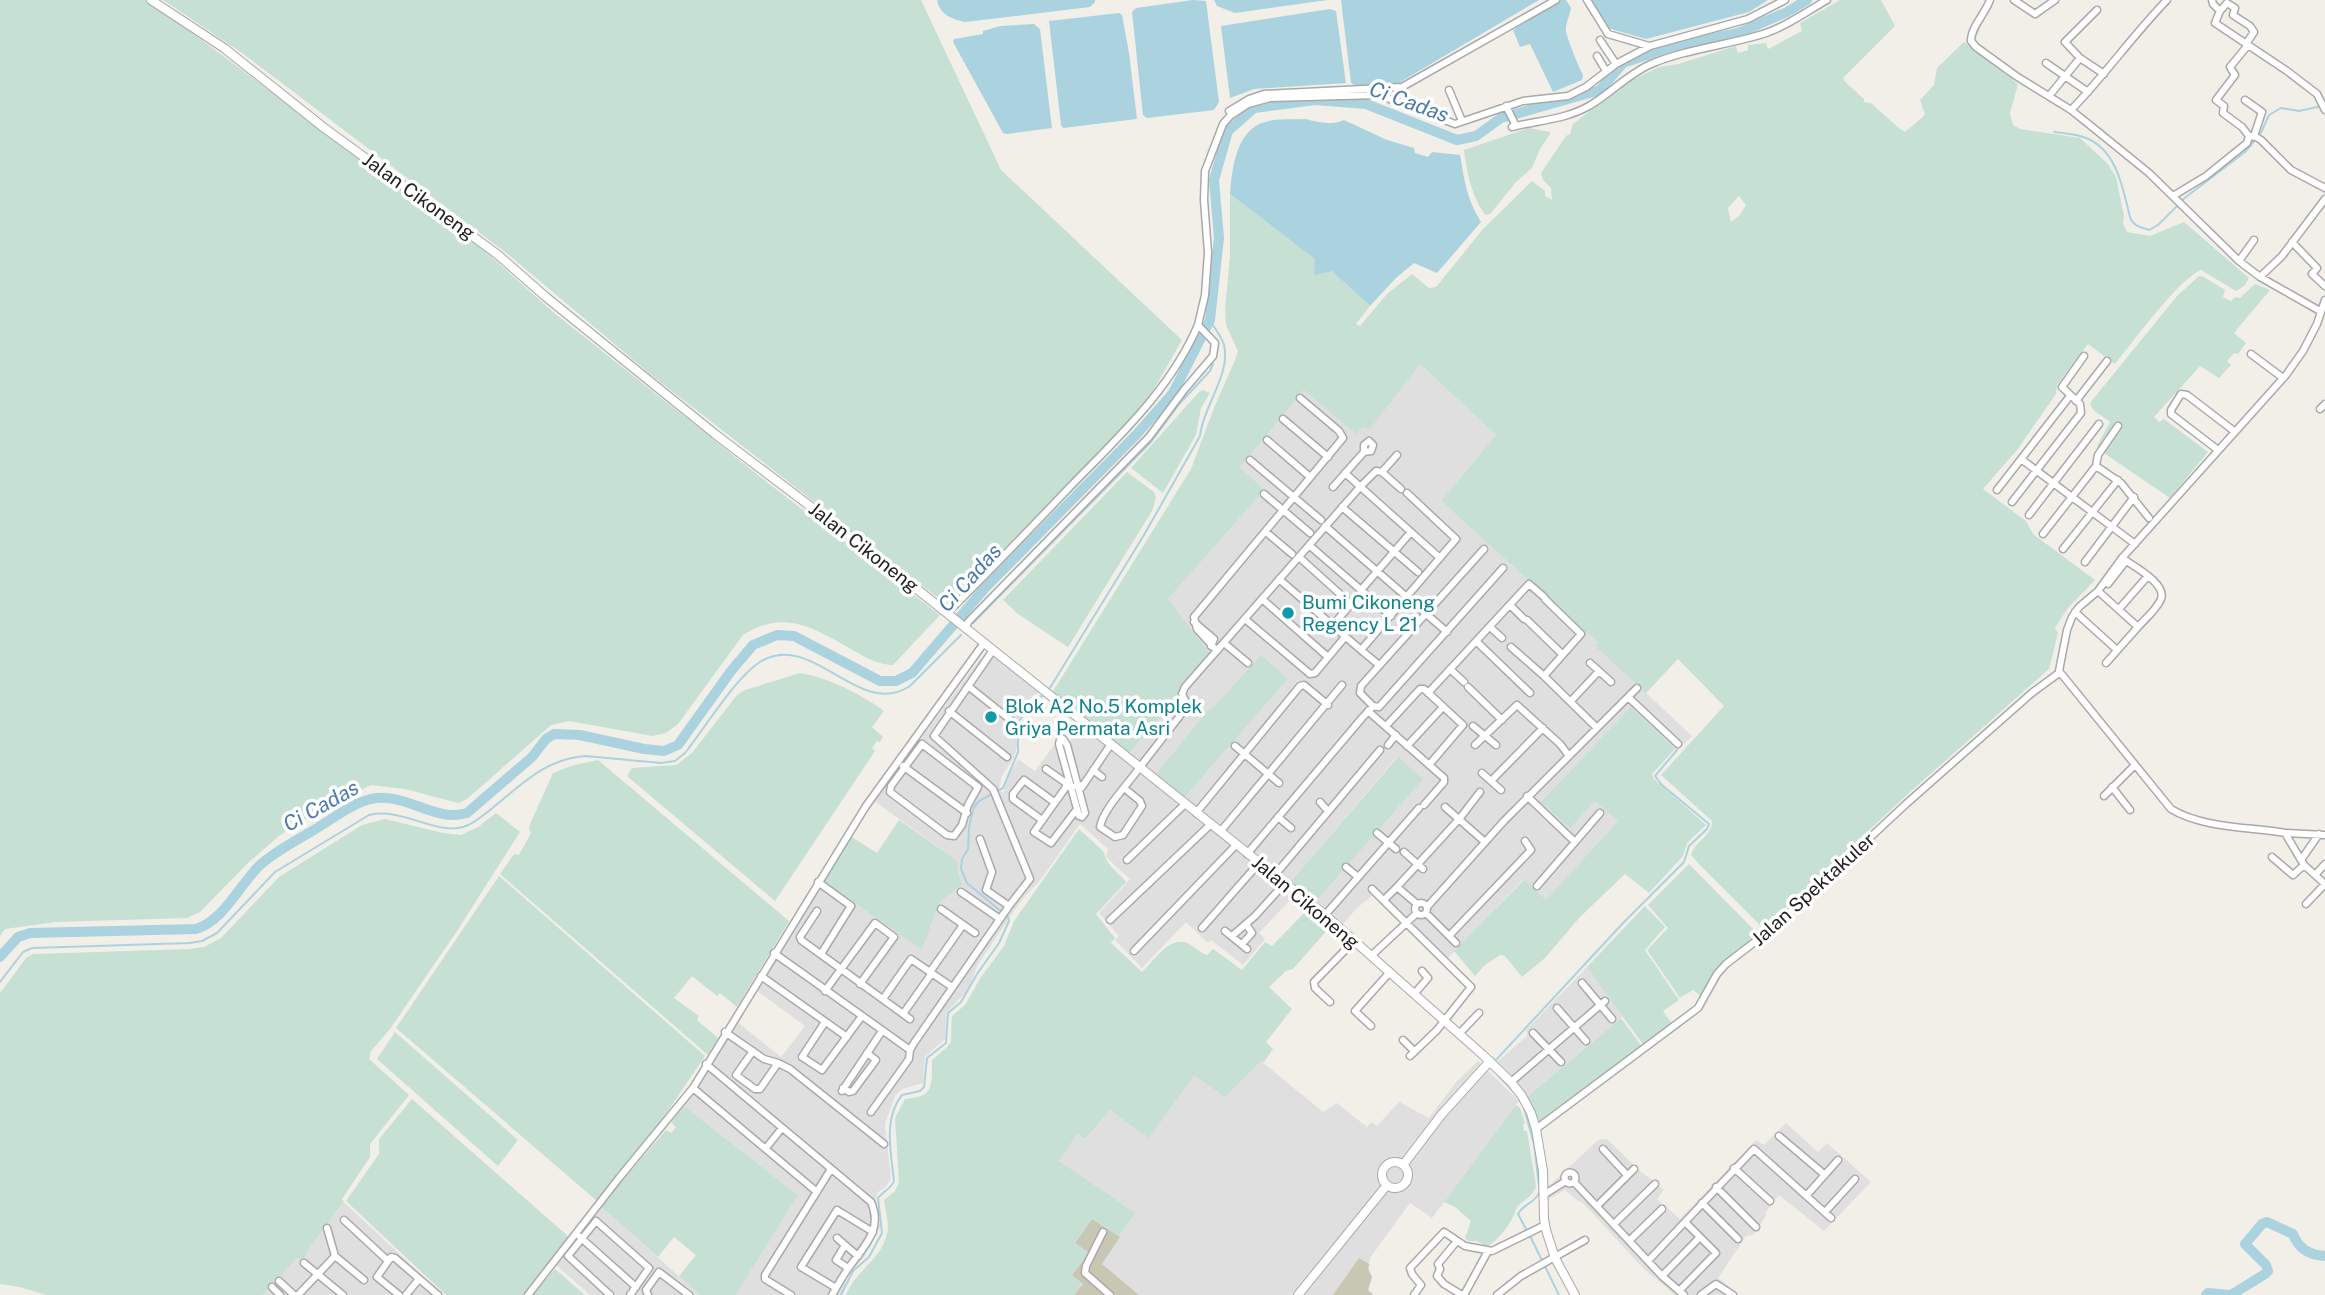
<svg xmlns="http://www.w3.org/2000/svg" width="2325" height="1295" font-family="'Public Sans',sans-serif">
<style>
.residential{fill:#e0dfdf}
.construction{fill:#c7c7b4}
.wetland{fill:#c6e0d4;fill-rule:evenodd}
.water{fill:#aad3df}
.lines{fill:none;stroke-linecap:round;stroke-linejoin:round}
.stream{stroke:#aad3df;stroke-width:2}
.river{stroke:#aad3df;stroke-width:10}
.minor-casing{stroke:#a9a9a9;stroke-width:9}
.tertiary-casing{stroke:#a9a9a9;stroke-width:10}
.minor{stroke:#fff;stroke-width:6}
.tertiary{stroke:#fff;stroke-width:8}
.culture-dot{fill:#0f9aa8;stroke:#fff;stroke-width:2.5}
.labels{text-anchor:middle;stroke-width:7;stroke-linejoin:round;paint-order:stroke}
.street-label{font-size:19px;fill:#222;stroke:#fff}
.culture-label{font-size:19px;fill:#0d838f;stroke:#fff;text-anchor:start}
.water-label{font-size:21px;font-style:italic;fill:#4a7aab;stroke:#fff}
</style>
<rect width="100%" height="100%" fill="#f2efe9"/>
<path class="residential" d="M1420 364 1496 435 1441 501 1598 643 1596 646 1692 736 1677 751 1631 707 1595 800 1618 821 1546 901 1523 880 1445 961 1374 894 1358 907 1343 924 1316 901 1409 794 1397 757 1291 881 1185 797 1288 679 1207 711 1156 774 1130 753 1182 689 1168 599 1263 490 1240 467 1304 390 1362 427 1370 428Z
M988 656 1002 660 1041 691 1031 697 1017 723V746L1014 757 1002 776 999 789 1003 793 1008 776 1018 759 1035 771 1060 737 1069 743 1082 725 1294 896 1259 933 1265 939 1243 965 1211 940 1208 943 1186 922 1142 968 1115 940 1119 936 1099 913 1130 879 1106 857 1108 849 1080 824 1042 878 1020 902 977 966 968 990 946 1013 945 1039 925 1057 923 1083 902 1089 895 1096 885 1124 891 1179 885 1188 878 1192 876 1199 880 1227 864 1257 848 1275 841 1295H736L798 1195 684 1106 736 1021 781 1057 805 1026 756 990 823 881 922 950 939 903 962 885 957 869 958 861 874 801 980 659Z
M1587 967 1623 1016 1527 1097 1497 1062 1527 1036V1029Z
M1261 1061 1323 1112 1337 1103 1367 1127 1371 1122 1377 1126 1399 1102 1429 1118 1457 1081 1478 1061 1519 1101 1432 1218 1410 1203 1370 1258 1369 1269 1372 1277 1368 1289 1374 1295H1074L1082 1284 1072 1276 1075 1243 1092 1218 1119 1236 1059 1160 1077 1134 1085 1139 1110 1110 1194 1074Z
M1786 1123 1818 1152 1827 1143 1871 1182 1824 1231 1779 1195 1766 1212V1216L1753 1235 1746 1236 1718 1278 1739 1295H1675L1643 1268 1584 1204 1578 1201 1565 1190 1549 1199 1548 1187 1598 1140 1607 1139 1639 1170 1664 1190 1657 1199 1680 1219 1756 1140 1764 1145Z
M344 1202 443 1295H263L297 1258 303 1261 310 1247Z
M600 1206 700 1295H590L556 1265Z"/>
<path class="construction" d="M1092 1219 1120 1237 1102 1264 1139 1295H1074L1083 1284 1072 1275 1089 1253 1075 1243Z
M1359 1258 1369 1264 1368 1269 1372 1277 1368 1290 1373 1295H1333Z"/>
<path class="wetland" d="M0 0H148L485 251 553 312 768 483 940 615 893 665C878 664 870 660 858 653 818 631 787 607 743 635L678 724 666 733 652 736 569 721 551 725 467 799 458 803 405 789 371 785 315 813 279 836 249 862 200 912 187 918 56 922 5 929 0 936Z
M163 0H921L1001 170 1182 340 1154 389 1137 414 948 606 650 374 509 255 242 53Z
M1840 0H1881L1895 26 1843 78 1844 81 1864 99V102L1871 103 1900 129 1905 132 1923 117 1925 114 1920 100 1934 85 1937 68 1964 42 2018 84 2010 113 2013 125 2020 129 2080 138 2108 164 2116 177 2124 216 2123 223 2127 232 2150 236 2184 222 2249 278 2244 286 2236 291 2201 270C2177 281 2134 341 2115 364L2088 344 2057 385 2056 394 2017 450 1983 489 2026 521 2033 534 2095 580 2068 608 2055 628 2058 633 2049 669 1909 793 1777 916 1762 927 1700 865 1691 855C1695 841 1712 836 1712 821L1661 775 1724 706 1678 659 1646 693 1595 646 1598 643 1441 501 1496 435 1420 364 1370 429 1362 427 1356 434 1304 390 1240 467 1264 490 1168 599 1211 655 1128 755 1052 693 1191 469 1214 408 1235 360 1238 351 1226 325 1225 309 1230 256V194L1332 271 1370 306 1356 324 1360 326 1387 294 1412 274 1429 288 1436 287 1483 229 1532 181 1545 191V196L1552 200 1551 188 1543 180 1541 173 1566 136 1570 134 1573 124 1628 82 1659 67 1678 64 1736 46 1738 53 1748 50V45L1766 43 1768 49 1802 31 1800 23ZM1739 196 1746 205 1740 215 1731 222 1728 208Z
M1529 128 1550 132V134L1540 149 1532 168 1516 182 1490 214 1485 215C1471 194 1467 174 1464 150Z
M2199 276 2204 277 2225 290 2223 297 2231 301 2235 297 2240 298 2255 284 2270 290 2234 333 2246 343 2238 354 2234 353 2227 361 2231 365 2219 378 2200 366 2154 417 2159 422 2164 419 2208 452 2170 498 2098 449 2097 446 2110 422 2093 410 2090 403 2177 296Z
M1203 390 1210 393 1201 408 1196 435 1163 493 1131 468 1199 392Z
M1127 472 1154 492 1156 498 1152 511 1068 647 1018 614 1003 600Z
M1261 655 1288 679 1185 797 1156 774 1207 711 1213 708Z
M800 673C827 677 863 695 884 711L872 727 883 737 880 742 877 741 872 748 875 751 775 901 627 776 632 768 676 765 692 753 737 695 745 690Z
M1631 707 1675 749 1652 774 1654 779 1706 825 1687 843 1683 856 1649 893 1625 874 1579 918 1545 958 1522 977 1505 956 1500 955 1485 965 1475 976 1454 951 1524 880 1546 900 1618 821 1595 801 1570 828 1541 802Z
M1398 757 1423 779 1316 901 1291 881Z
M598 760 789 921 737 1007 720 993 717 996 692 976 674 998 699 1016 697 1020 718 1038 708 1055 500 874 514 854 519 855 531 833 529 829 530 824 553 773 574 765Z
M496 813 520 832 457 931 390 1029 371 1051 369 1059 409 1095 370 1144V1157L342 1199 344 1202 310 1247 303 1261 297 1258 263 1295H46L20 1287 0 1284V993L27 957 33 954 190 949 204 947 221 938 279 877 362 825 385 819 443 833 461 835 478 827Z
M899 820 958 861 957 869 962 885 939 903 922 950 823 881 850 836 877 853Z
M1079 829 1104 852C1105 864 1118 872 1126 882L1096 914 1115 938 1111 943 1142 972C1153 962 1169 936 1187 943 1194 946 1199 952 1207 955L1213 949 1242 970 1265 942 1272 946 1308 909 1330 927 1293 969 1286 971 1269 987 1292 1009 1266 1042 1273 1049 1264 1062 1261 1061 1225 1097 1194 1075 1149 1138 1110 1110 1085 1139 1077 1134 1059 1161 1135 1213 1119 1236 1092 1219 1075 1243 1088 1253 1072 1275 1082 1284 1074 1295H846C855 1271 881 1260 887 1234 890 1224 885 1210 884 1200L895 1191 899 1182 895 1118 905 1099C910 1098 918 1098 923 1095 935 1089 931 1071 932 1060 958 1037 949 1049 952 1016L965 1005 981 977 1004 946 1014 921Z
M1689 864 1759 935 1724 961 1701 996 1693 990 1680 998 1647 950 1668 928 1648 905Z
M499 876 705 1056 655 1130 597 1201 396 1028Z
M1645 906 1665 927 1645 950 1679 1000 1663 1011 1672 1024 1644 1046 1587 967Z
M1621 1018 1642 1047 1538 1123 1527 1097Z
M395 1032 518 1140 498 1166 377 1059Z
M412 1099 569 1237 523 1295H446L346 1201 379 1154V1139Z
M1516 1105 1520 1108 1525 1123 1523 1124 1524 1131H1527L1536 1186C1532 1198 1524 1199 1517 1207 1512 1223 1500 1239 1486 1247L1477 1241H1468L1465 1238 1471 1221 1455 1207 1444 1202Z
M684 1106 798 1195 736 1295H700L679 1276 696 1255 674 1237 658 1257 600 1206 666 1130 671 1133 676 1127 671 1122Z
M555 1269 585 1295H533Z"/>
<path class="water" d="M937 0H1095V2L1090 7 965 22C952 19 940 15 937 0Z
M1193 0 1206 1 1219 102 1214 110 1147 118 1143 115 1132 12 1136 8Z
M1214 0H1328L1235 13 1217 6Z
M1341 0H1539L1397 84 1356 86 1351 83Z
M1558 0H1566L1571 8C1570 15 1565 24 1566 31 1566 36 1580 70 1583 75L1582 80 1553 92 1530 44 1520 47 1513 30Z
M1591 0H1768L1749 12 1646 39 1611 29 1605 25Z
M1330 9 1336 11 1346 83 1254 89 1230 98 1221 26Z
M1119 13 1122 15 1129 53 1137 119 1063 128 1061 125 1049 21Z
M1034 24 1040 29 1052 128 1007 134 1003 133 953 42 954 39 983 34V31L1000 26Z
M1305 119C1319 122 1330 126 1344 120L1387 140 1414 148 1415 153 1428 157 1432 152 1460 155C1464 179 1467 200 1481 222L1437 273 1414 263 1396 278 1370 306 1332 271 1314 275 1315 259 1230 194C1232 169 1236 130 1265 122 1277 118 1292 120 1305 119Z"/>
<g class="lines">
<path class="stream" d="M2054 132C2064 133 2077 134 2086 138 2117 150 2123 189 2130 217 2133 226 2140 227 2149 230L2158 225 2179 204
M2260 135 2269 115 2281 108 2299 111 2322 106
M2182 200 2245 152 2256 139
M973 623 1151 442 1180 403 1210 371 1213 364
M1048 691 1144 535 1200 436C1203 406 1231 375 1224 345 1222 337 1214 328 1210 320
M0 982 23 952 32 948 190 943 202 941 217 933 275 872 369 815C401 807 436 835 463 827 474 824 482 816 490 810 520 786 546 758 586 756L661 763 675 761 685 753C704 729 736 677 760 662 812 629 859 720 910 686L961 635
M1495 1061 1624 922 1684 862 1689 846 1707 829 1709 824 1662 785 1655 776 1677 750
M1491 1068 1514 1092
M1524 1108 1534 1144 1539 1185
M1527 1231 1518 1214C1523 1204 1535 1203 1539 1193
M1530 1236 1559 1295
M841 1295 853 1271 869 1257 882 1233 878 1198C883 1191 891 1189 894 1181 891 1153 883 1118 902 1095L920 1091 924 1087 927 1058 946 1043 948 1013 961 1002 977 974 999 943 1009 921 1008 917 967 883 961 869 962 859 968 849 969 827 974 807 979 801 1003 788 1018 752V723L1029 704 1036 697 1045 696"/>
<path class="river" d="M0 957 18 937 30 933 196 929C223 921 239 886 259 866 276 850 298 840 317 828 331 820 344 809 359 803 400 784 430 824 467 813L532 757 546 739 554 734 580 735 644 749 664 751 678 745 731 671 753 645 777 635 794 636 880 681H896L912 673 985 588 1136 435 1173 393 1210 320 1219 238 1214 180 1228 131 1254 108 1315 100 1366 104 1457 140 1476 136 1501 118 1600 90 1623 63 1670 47 1738 33 1787 12 1807 0
M2206 1295 2208 1293 2230 1295
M2231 1295 2265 1274 2268 1271 2266 1265 2245 1244 2262 1224 2267 1222 2293 1234C2298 1248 2309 1255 2325 1256"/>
<g class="minor-casing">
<path id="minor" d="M1587 0 1608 34 1649 46
M1990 0C1985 14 1971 27 1971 41L1976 47 2016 76 2071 110 2096 130 2149 173 2239 261 2260 277 2320 311
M2014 0 2035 14 2055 0
M2212 0 2213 4 2220 11 2215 23 2287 71 2317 94 2325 110
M2220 11 2227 3 2235 8 2233 15 2250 26 2254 32 2246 44
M1600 40 1616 64
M1597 56 1606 71
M2080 58 2065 42 2097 10
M2046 63 2088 92
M1449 90 1462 121
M2049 96 2080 58 2104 74
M2245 100 2262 112 2254 136
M1506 106 1516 126
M2071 110C2105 75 2133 35 2167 0
M1229 111 1249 99 1264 94 1402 87 1556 0
M1512 127C1539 120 1564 120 1589 106 1611 93 1628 74 1651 64 1684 50 1721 46 1756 36 1781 30 1804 13 1827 0
M2249 136 2256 137 2261 140 2291 170 2325 188
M2173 196 2206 176 2247 143 2249 136 2242 127 2223 113 2224 106 2216 100 2235 75 2230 67 2248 45
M2292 242 2317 268 2312 274 2325 286
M2239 261 2254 240
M2260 277 2282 256 2325 199
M2325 300 2317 324 2303 351 2286 375 2122 558 2098 591 2079 607 2072 617 2067 630 2059 671 2171 809C2202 828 2249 827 2285 833L2304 865 2325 884
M2251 354 2283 378
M2076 401 2107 361
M2320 409 2325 404
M1283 419 1328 457
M1267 440 1310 477
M2218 450 2171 414V410L2181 394 2187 395 2234 431
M1397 455 1382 472 1401 489
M2021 459 2135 544
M1250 460 1321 520
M2096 466 2121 483 2149 518
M1345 473 1440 558
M1333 487 1364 452 1371 451 1373 445 1369 441 1364 445V452
M1997 490 2070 396
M1264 494 1310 533
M2012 502 2081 413 2080 404 2062 387 2084 356
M1342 507 1418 572
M2029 515 2099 424
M1325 526 1447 632
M1266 532 1292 554
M2043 534 2096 466 2098 455 2118 426
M1309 545 1361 590 1411 532
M2063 549 2118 480
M1299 557 1351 604 1333 625
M2085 562 2134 497
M1279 579 1361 650
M2108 584 2126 561
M1361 590 1391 616
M2098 591 2138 627C2145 619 2155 611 2160 601 2170 585 2133 566 2122 558
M1262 599 1328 657
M1545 599 1581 634 1544 676 1597 728
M1510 605 1524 619
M2119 609 2147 577
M2075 612 2117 650
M947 613C988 573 1027 532 1066 491 1115 440 1170 391 1198 325
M1245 619 1310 674 1315 673 1345 637
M1527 620 1562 654
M1194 622 1214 639 1211 646
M1490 627 1502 638
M966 628 968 622 1149 437 1184 390 1213 356 1215 343 1198 325 1205 295 1208 253 1204 200 1205 171 1223 124 1230 116 1248 104 1270 98 1379 95 1455 124 1523 101 1568 96 1586 87 1616 64 1650 46 1748 19 1785 0
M1476 641 1530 693
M1224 643 1248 663
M1511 647 1544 676
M1217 651 1197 629 1194 617 1343 438 1339 431 1300 398
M1590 663 1599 671
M2106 663 2138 627
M1379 665 1361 650 1456 539 1407 493
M1450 669 1464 682
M968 686 1013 722
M1468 687 1502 720
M1428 693 1529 584 1544 597
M1628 697 1678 744
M1571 701 1599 671 1611 682
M1373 706 1360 693 1361 686 1484 549
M949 711 1007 757
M1368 711 1444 778V782L1424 805
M1386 726 1420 689H1424L1463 725 1429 765
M1473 726 1496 745
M1063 739 1067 745 1085 813 1082 817 1079 816 1059 744 1060 740Z
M922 744 978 787 968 805 962 825 954 836 947 835 890 792 891 786Z
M1388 745 1396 735
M1475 745 1517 705 1560 744 1569 756
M1235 746 1279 783
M1407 746 1443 707
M903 766 967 813
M1046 769 1066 783V787
M1093 770 1102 777
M1482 773 1501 790
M1491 781 1543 728
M1082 787 1111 744
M2112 787 2130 810
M1124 788 1140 801 1142 806 1123 835 1115 837 1100 827C1103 809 1129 783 1140 767L1186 708 1187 704 1182 694 1185 687 1360 487 1376 471 1382 472
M1527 796 1575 842 1537 886
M2104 796 2135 765
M1320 802 1328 811
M1445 807 1485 842
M1077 809 1051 843 1034 832 1066 787 1083 785
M1196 813 1300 686 1304 685 1328 705
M1278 817 1291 828
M1042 820 1013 799V794L1024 780 1054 802
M1220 832 1342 685
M1377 833 1396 849
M2285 833 2325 835
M980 839 992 872 986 890 1009 906
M1575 842 1600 813
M1404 852 1423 869
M1247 854 1362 718 1373 706 1379 707 1503 568
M2272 857 2293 875 2304 865
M1127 860 1185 804
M2301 860 2319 834
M1346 867 1358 877
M2315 875 2325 864
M1274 876 1380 750
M818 882 851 906 821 954
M1372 889 1471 987 1437 1030 1410 1056
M961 892 1000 919
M1384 900 1397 887
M1415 909a6 6 0 1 1 12 0a6 6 0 1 1-12 0Z
M1417 904 1397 887 1460 818 1480 792
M2306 904 2325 884
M1427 907 1504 821 1637 688
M941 909 975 933
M817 911 800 937 801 940 910 1019
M1426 913 1456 943
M1325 915 1419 808
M1110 920 1210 825
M1202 928 1259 863
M1225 931 1247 949
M1232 936 1255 916 1284 884
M1449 936 1531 850 1525 841
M1242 944 1252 933 1246 924
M1134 951 1236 845
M774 953 910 1050
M1371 956 1417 913
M930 972 963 925
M761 976 847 1037
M1582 983 1612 1019
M825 991 875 923 894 937 860 984
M1415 993 1428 978 1422 971
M883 999 911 959 952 987
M1330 1002 1315 988 1314 982 1354 941
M1557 1008 1586 1041
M903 1014 932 973
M825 1022 802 1057 822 1070 862 1016
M1371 1026 1355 1011 1390 972
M725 1032 764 1059 778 1063 790 1069 884 1144
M1533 1033 1561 1062
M1459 1034 1479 1013
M1403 1040 1414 1051
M753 1051 736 1075 755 1089H760L778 1063
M706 1064 871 1202C883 1229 865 1245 850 1266 843 1275 838 1285 832 1295
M1511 1082 1605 1001
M693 1088 817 1192
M843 1088 849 1092 853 1091 876 1060 867 1053
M842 1091 882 1031
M871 1112 909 1059 910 1050 914 1043 1009 906 1030 879 993 789 934 736 993 650
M1536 1129 1698 1008 1717 974 1726 964 1773 928 1906 804 2033 692 2059 673
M1779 1136 1825 1175
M766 1148 782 1128
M1603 1149 1627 1175
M1734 1168 1770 1201
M1564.5 1178a5.5 5.5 0 1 1 11 0a5.5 5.5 0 1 1-11 0Z
M1574 1182 1662 1276 1684 1295
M1716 1187 1756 1227
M1545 1194 1566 1181
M1806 1196 1838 1160
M1702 1203 1738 1239
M1597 1206 1634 1169
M1825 1212 1855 1179
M344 1220 388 1261
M1614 1224 1655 1184
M327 1228 335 1256
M1103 1232 1086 1266 1085 1273 1110 1295
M580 1237 636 1287
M837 1238 845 1245
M1457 1241 1438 1264 1440 1269 1437 1276 1444 1284 1462 1295
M1629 1241 1662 1209
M1648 1261 1754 1149 1831 1218
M304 1263 343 1295
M848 1268 836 1260 845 1245 858 1256
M1662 1276 1700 1237
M279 1281 294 1295
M272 1287 280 1295
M836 1288 801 1267 837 1210 873 1232
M1679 1291 1716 1253 1685 1222
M298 1295 335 1256 364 1280
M399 1295 377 1277 391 1257 395 1258 438 1295
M406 1295 419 1279
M528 1295 619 1178 693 1088 866 806 984 643
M610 1295 568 1256 596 1221 649 1268 630 1295
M648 1295 646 1290 659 1272 689 1295
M791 1295 765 1279V1275L831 1169
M1414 1295 1421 1285 1412 1274 1410 1268 1444 1232 1465 1246 1492 1251 1545 1225
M1464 1295 1488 1251
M1497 1295 1521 1276 1585 1240
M1701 1295 1716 1284 1733 1295"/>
</g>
<g class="tertiary-casing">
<path id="tertiary" d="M151 0 224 48 323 127 497 254 546 297 715 434 868 550 1325 915 1483 1055 1511 1082 1522 1096 1531 1113 1536 1129 1543 1171 1544 1219 1546 1230 1555 1258 1575 1295
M1382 1175a13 13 0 1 1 26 0a13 13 0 1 1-26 0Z
M1403 1165 1442 1114 1490 1061
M1298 1295 1387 1185"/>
</g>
<use href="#minor" class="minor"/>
<use href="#tertiary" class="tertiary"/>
</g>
<g class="culture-dot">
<circle cx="1288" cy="613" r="7"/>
<circle cx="991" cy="717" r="7"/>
</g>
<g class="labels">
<g class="street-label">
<text transform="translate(419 196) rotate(36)" y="7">Jalan Cikoneng</text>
<text transform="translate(864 547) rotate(38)" y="7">Jalan Cikoneng</text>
<text transform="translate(1813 889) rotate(-42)" y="7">Jalan Spektakuler</text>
<text transform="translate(1306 902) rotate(40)" y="7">Jalan Cikoneng</text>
</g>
<g class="culture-label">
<text x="1302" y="609">Bumi Cikoneng<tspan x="1302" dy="22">Regency L 21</tspan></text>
<text x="1005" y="713">Blok A2 No.5 Komplek<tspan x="1005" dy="22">Griya Permata Asri</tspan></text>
</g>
<g class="water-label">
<text transform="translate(1409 102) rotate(20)" y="7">Ci Cadas</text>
<text transform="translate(970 578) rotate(-48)" y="7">Ci Cadas</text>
<text transform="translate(321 806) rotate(-29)" y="7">Ci Cadas</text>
</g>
</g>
</svg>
